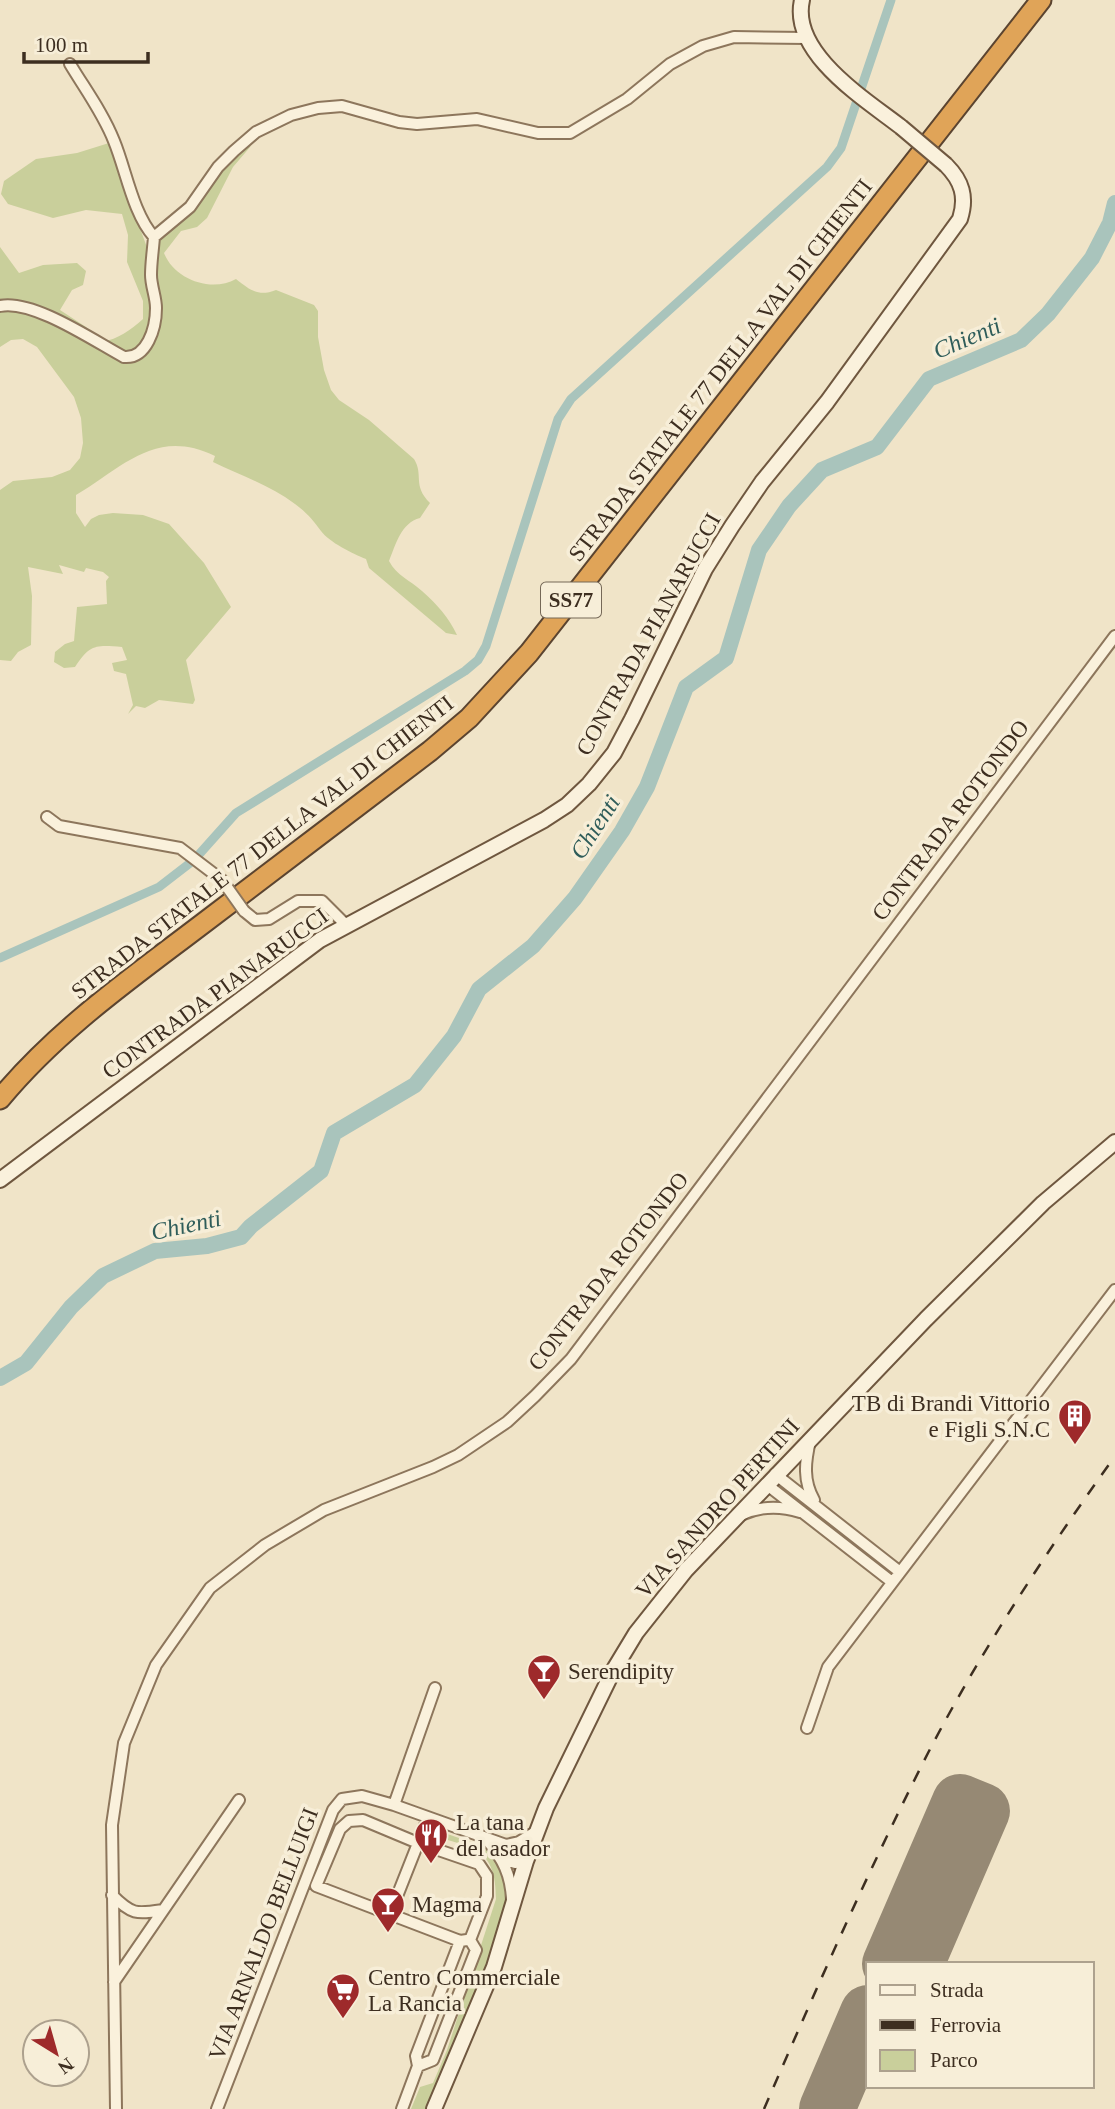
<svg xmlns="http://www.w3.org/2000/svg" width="1115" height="2109" font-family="'Times New Roman',serif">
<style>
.green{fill:#c9cf9b}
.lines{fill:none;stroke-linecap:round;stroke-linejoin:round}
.canal{stroke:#a9c4bc;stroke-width:9}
.river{stroke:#a9c4bc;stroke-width:16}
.runway{stroke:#968974;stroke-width:56}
.street-casing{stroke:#8d765c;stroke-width:14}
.secondary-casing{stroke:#6f573f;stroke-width:18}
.highway-casing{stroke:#5b4430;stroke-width:23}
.street{stroke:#faf1dc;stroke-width:10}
.secondary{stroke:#faf1dc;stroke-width:14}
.highway{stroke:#e0a458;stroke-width:19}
.rail{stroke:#3d2e20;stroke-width:2.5;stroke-dasharray:12 12;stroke-linecap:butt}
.street-bridge-casing{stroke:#8d765c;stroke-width:14;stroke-linecap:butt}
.secondary-bridge-casing{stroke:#6f573f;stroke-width:18;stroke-linecap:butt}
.street-bridge{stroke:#faf1dc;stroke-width:10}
.secondary-bridge{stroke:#faf1dc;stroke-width:14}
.labels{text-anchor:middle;stroke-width:7;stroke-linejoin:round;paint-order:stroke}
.shield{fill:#f7eed8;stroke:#756857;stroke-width:2}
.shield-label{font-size:21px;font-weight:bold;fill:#3d2e20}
.street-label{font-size:23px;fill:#3d2e20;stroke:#f7eed8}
.poi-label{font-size:23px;fill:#3d2e20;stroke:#f7eed8;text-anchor:start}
.water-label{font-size:24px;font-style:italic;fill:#2f5d5a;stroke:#f7eed8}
</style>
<rect width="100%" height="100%" fill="#f0e4c8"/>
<path class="green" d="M109 143 149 253 170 229 200 203 233 154 251 146 233 167 207 218 197 227 181 231 164 253C174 279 211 293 236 279 250 290 258 297 276 290L314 305 318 311V337L324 370 331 390 339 400 369 420 414 459C424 475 412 485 430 503L420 518C401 523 396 544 389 561 397 576 410 580 422 591 437 604 449 618 457 635L446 633 369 568 366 559C353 554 329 542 321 531 313 520 306 512 295 504 271 486 240 475 213 462L215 456C156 427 123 467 76 495V513L85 527 91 519 99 515 113 513 143 515 169 524 204 563 231 607 186 660 195 700 193 704 159 700 145 708 136 706 128 714 133 705 126 674 114 671 112 663 127 660 122 647C96 645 90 644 75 667L64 668 54 662 55 652 65 644 74 641 77 607 107 604 106 581 109 577 103 572 86 568 84 572 59 565 63 574 28 567 32 596 31 645 18 652 11 661 0 660V490L13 481 52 477 70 470 80 458 83 443 81 418 74 397 37 347 23 339 11 340 0 347V247L19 273 43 265 77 263 86 271 83 285 72 290 60 310 86 327 102 342C118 339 131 330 143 319V301L127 262 128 235 122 214 86 210 53 218 8 204 1 194 4 181 36 159 77 153Z
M433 1829 482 1846 493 1853 504 1875 506 1897 503 1919 489 1970 429 2109H411L420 2087 433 2083 447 2050 496 1899C496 1847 473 1848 430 1835Z"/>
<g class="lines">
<path class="canal" d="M0 958 159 887 194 860 236 813 465 671 478 660 486 646 558 419 571 399 827 167 841 148 891 0"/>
<path class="river" d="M0 1378 26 1363 71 1307 103 1276 155 1251 207 1246 241 1237 251 1226 321 1171 334 1133 415 1085 454 1036 479 989 533 946 575 898 622 831 647 787 686 687 726 658 759 550 789 506 822 470 877 447 929 379 1021 340 1048 314 1092 258 1110 223 1115 203"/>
<path class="runway" d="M890 1964 960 1802 982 1811 916 1964
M827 2109 868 2013"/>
<g class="street-casing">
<path id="street" d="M154 237 190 207 218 167 234 151 256 132 291 115 318 108 342 106 399 122 417 124 477 119 538 133H570L627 99 670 64 703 46 734 37 807 38
M0 306C33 299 94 341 124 357 147 359 156 328 156 308 156 297 151 286 151 275 151 263 153 250 154 237 133 214 126 170 114 141 103 113 85 89 70 64
M47 817 59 826 180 848 222 880
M244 911 255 920 269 919 298 901H322L347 926
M810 1441C805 1462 803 1481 814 1500
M775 1474 900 1572
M766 1484 892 1582
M741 1515C760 1506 781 1506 800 1512
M807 1728 828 1667 1115 1290
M394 1805 435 1688
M487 1840C503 1859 511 1875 512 1900
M502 1857 515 1863 526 1861
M112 1895C132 1915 136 1914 163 1910
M390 1914 428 1818
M460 1941 316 1886 340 1829 349 1821 363 1820 418 1843 479 1864 487 1876V1896L470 1940
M114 1982 239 1800
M418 2066 433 2060 476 1950 470 1940
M116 2109 112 1825 124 1743 156 1665 210 1588 265 1545 324 1510 433 1467 458 1455 507 1422 535 1396 571 1359 1115 636
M217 2109 333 1810 342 1799 362 1796 394 1805 506 1845 519 1842 537 1831
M402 2109 418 2066 416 2056 460 1941 467 1940"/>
</g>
<g class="secondary-casing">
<path id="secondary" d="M802 0C790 53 865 99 901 127
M0 1180 320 940 544 820 567 805 589 784 614 753 632 719 705 569 732 526 762 482 827 402 960 219C967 197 962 181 946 165
M434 2109 494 1967 526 1861 546 1808 613 1671 636 1633 686 1570 926 1319 1043 1203 1115 1142"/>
</g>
<g class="highway-casing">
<path id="highway" d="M0 1099C57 1030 130 979 201 925 277 867 354 809 430 751L469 718 529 653 1041 0"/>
</g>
<use href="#street" class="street"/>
<use href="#secondary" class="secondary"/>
<use href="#highway" class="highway"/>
<path class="rail" d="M764 2109C816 1989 869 1869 928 1753 982 1649 1047 1551 1115 1456"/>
<g class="street-bridge-casing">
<path id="street-bridge" d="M222 880 244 911"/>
</g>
<g class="secondary-bridge-casing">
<path id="secondary-bridge" d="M901 127 946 165"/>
</g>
<use href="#street-bridge" class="street-bridge"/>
<use href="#secondary-bridge" class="secondary-bridge"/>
</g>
<defs>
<g id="building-pin" transform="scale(1.75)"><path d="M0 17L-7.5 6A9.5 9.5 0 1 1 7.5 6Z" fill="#9e2a2b" stroke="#f7eed8"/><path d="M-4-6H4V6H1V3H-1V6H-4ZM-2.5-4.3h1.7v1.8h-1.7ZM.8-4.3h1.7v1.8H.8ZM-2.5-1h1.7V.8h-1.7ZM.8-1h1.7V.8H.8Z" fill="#fff"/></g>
<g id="bar-pin" transform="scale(1.75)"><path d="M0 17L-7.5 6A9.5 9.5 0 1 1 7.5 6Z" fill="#9e2a2b" stroke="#f7eed8"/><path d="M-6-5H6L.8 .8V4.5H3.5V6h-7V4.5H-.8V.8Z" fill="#fff"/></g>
<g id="restaurant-pin" transform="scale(1.75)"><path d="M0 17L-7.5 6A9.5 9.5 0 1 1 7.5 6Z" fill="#9e2a2b" stroke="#f7eed8"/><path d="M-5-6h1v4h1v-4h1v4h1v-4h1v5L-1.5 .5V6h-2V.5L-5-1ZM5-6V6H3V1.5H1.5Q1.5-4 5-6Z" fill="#fff"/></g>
<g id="supermarket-pin" transform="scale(1.75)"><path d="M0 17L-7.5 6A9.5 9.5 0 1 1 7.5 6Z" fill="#9e2a2b" stroke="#f7eed8"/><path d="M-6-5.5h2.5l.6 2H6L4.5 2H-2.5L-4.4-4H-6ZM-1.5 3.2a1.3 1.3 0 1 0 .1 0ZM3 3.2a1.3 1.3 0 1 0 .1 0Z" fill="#fff"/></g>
</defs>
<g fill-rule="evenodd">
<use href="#building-pin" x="1075" y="1416"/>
<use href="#bar-pin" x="544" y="1671"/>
<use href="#restaurant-pin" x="431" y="1835"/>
<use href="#bar-pin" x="388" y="1904"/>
<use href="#supermarket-pin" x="343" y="1990"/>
</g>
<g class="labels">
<rect class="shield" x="541" y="582.5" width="60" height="35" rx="5"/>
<g class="shield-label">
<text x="571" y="607">SS77</text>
</g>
<g class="street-label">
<text transform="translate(720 370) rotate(-52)" y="8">STRADA STATALE 77 DELLA VAL DI CHIENTI</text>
<text transform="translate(648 634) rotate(-61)" y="8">CONTRADA PIANARUCCI</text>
<text transform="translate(950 820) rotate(-53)" y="8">CONTRADA ROTONDO</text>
<text transform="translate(262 847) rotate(-38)" y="8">STRADA STATALE 77 DELLA VAL DI CHIENTI</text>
<text transform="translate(215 993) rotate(-36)" y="8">CONTRADA PIANARUCCI</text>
<text transform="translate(608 1271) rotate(-52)" y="8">CONTRADA ROTONDO</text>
<text transform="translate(717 1508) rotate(-48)" y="8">VIA SANDRO PERTINI</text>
<text transform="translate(263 1934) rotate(-69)" y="8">VIA ARNALDO BELLUIGI</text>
</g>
<g class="poi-label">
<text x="1050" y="1411" text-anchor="end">TB di Brandi Vittorio<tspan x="1050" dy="26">e Figli S.N.C</tspan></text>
<text x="568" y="1679">Serendipity</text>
<text x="456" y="1830">La tana<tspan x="456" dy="26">del asador</tspan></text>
<text x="412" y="1912">Magma</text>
<text x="368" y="1985">Centro Commerciale<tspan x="368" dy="26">La Rancia</tspan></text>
</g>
<g class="water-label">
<text transform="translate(967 338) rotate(-23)" y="8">Chienti</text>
<text transform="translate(595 827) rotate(-57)" y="8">Chienti</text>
<text transform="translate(186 1225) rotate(-12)" y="8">Chienti</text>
</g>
</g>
<rect x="866" y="1962" width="228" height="126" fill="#f7eed8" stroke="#ada18e" stroke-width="2"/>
<rect x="880" y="1985" width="35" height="10" fill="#faf1dc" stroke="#ada18e" stroke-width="2"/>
<text x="930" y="1997" font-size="21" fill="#3d2e20">Strada</text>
<rect x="880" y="2020" width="35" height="10" fill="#3d2e20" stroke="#ada18e" stroke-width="2"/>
<text x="930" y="2032" font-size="21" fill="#3d2e20">Ferrovia</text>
<rect x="880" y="2050" width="35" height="21" fill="#c9cf9b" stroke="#ada18e" stroke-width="2"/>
<text x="930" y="2067" font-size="21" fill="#3d2e20">Parco</text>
<g transform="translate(56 2053) rotate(143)"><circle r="33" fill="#f7eed8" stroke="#ada18e" stroke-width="2"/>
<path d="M0-5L12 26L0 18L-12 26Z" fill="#9e2a2b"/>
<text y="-10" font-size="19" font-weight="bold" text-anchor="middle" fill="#3d2e20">N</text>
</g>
<path d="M24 52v10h124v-10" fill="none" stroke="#3d2e20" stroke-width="3.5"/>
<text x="35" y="52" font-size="21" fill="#3d2e20" stroke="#f7eed8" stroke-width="5" paint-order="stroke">100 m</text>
</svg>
